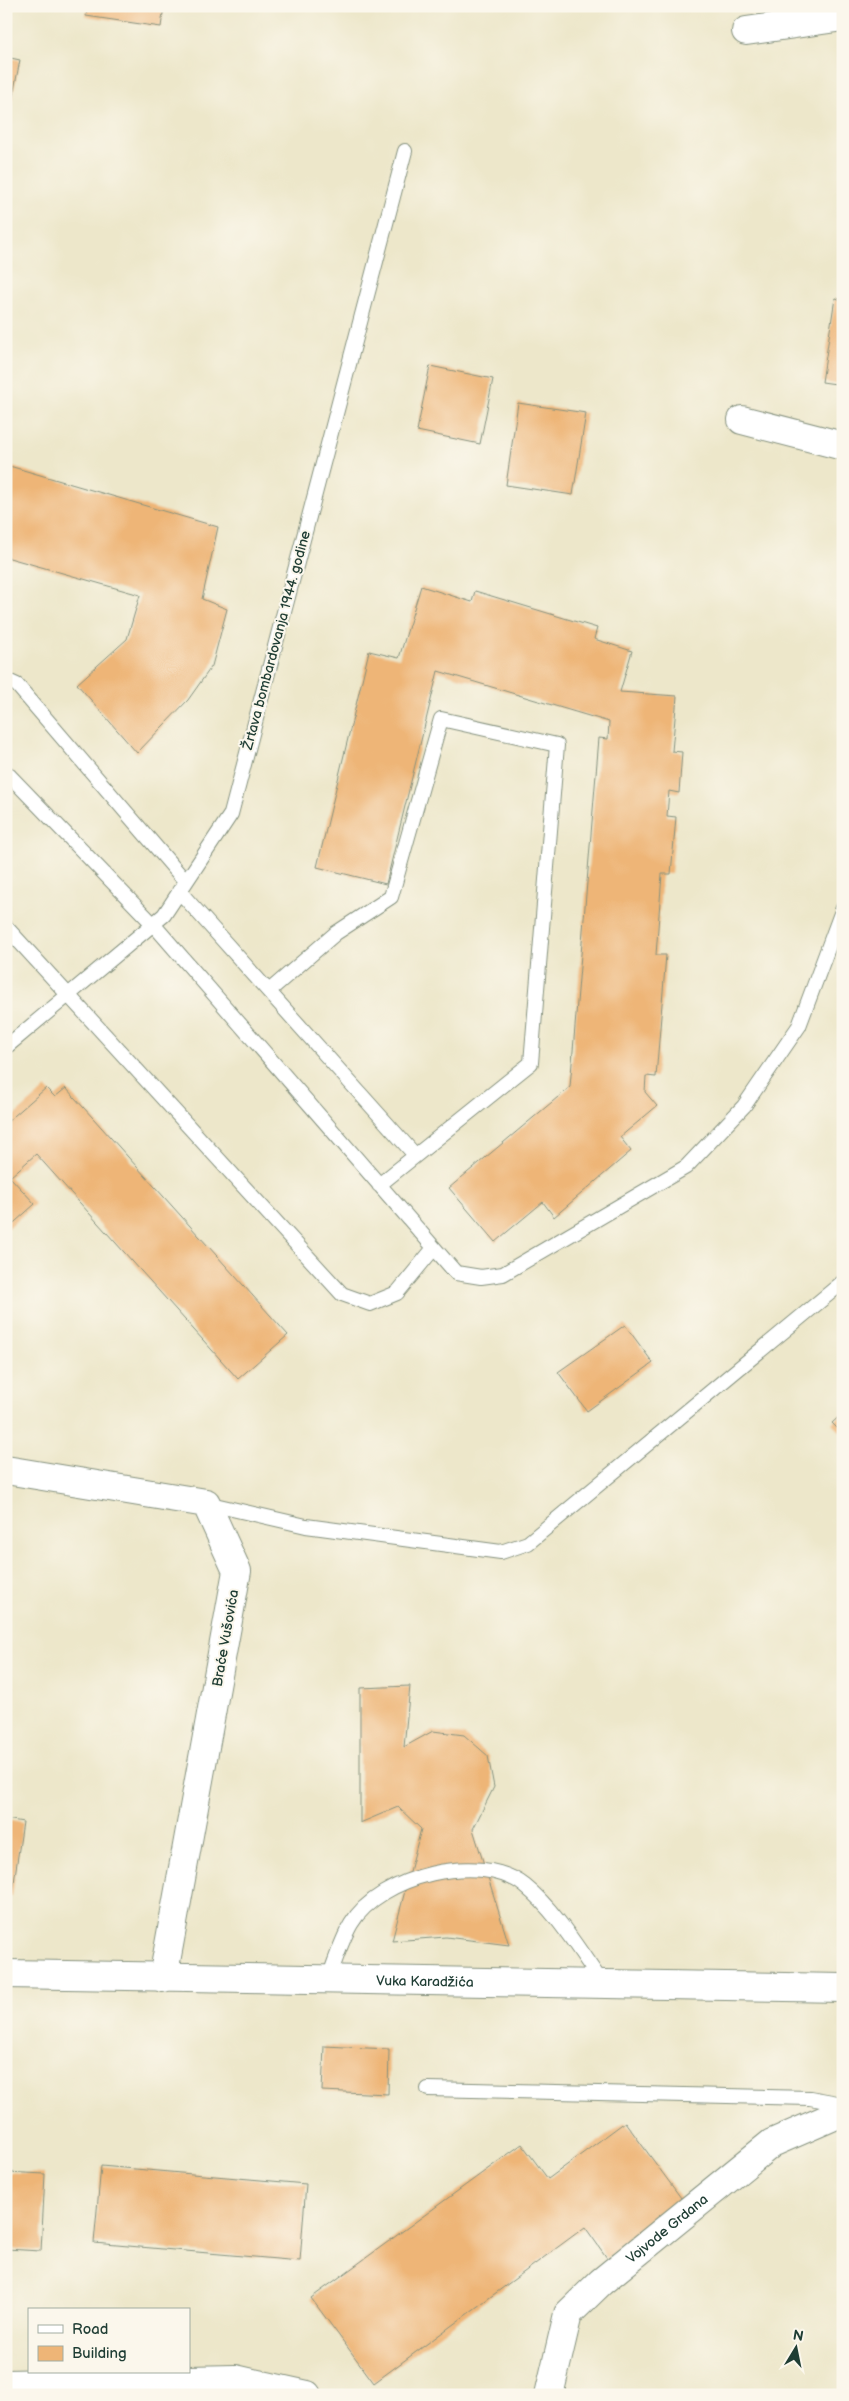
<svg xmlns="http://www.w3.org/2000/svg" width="849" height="2401" font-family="'Balsamiq Sans',sans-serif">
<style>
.building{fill:#eeb577}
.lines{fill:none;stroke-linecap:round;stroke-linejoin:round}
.service-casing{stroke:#86927f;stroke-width:16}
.minor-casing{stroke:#86927f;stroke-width:30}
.tertiary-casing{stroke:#86927f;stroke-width:30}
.service{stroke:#fff;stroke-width:14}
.minor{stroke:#fff;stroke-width:28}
.tertiary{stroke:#fff;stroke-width:28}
.labels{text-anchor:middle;stroke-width:4;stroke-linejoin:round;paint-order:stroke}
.street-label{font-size:14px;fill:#1f3d34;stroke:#fbf7ec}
</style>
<rect width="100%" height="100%" fill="#fbf7ec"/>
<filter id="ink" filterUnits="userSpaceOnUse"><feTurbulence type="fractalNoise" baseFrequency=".02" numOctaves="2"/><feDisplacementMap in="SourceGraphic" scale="10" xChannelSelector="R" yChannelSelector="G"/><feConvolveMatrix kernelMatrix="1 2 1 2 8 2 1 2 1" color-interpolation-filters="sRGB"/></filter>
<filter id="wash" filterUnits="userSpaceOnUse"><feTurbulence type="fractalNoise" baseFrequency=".0096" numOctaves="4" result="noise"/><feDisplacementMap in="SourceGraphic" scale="20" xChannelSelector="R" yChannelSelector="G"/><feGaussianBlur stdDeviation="1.12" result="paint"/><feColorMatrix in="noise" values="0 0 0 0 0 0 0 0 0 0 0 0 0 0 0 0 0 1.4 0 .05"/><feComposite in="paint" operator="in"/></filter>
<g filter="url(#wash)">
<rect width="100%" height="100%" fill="#ede7ca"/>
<g id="blocks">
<path class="building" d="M88 6H164L161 27 86 16Z
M6 57 20 60 7 125H6Z
M835 298 843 300V385L822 382Z
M430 366 493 379 480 444 417 431Z
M518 403 586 413 573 495 506 485Z
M6 465 218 527 202 599 227 609 212 666 188 700 137 753 77 684 127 639 140 595 6 557Z
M421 586 472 602 475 591 597 628 594 639 632 651 620 692 677 696 672 751 682 752 679 793 669 791 667 816 676 817 671 874H662L656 955H666L656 1077 646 1076 645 1092 657 1106 620 1137 631 1151 554 1217 543 1202 495 1242 449 1188 570 1087 599 738 608 739 609 722 438 671 386 884 317 867 369 651 399 658Z
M46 1088 55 1097 66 1088 288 1335 238 1379 36 1154 10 1177 35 1204 6 1230V1123Z
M625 1325 653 1363 587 1411 558 1372Z
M843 1413V1434L832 1423Z
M410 1686 404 1747 433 1731 464 1735 488 1756 494 1787 473 1829 509 1945 446 1937 392 1941 421 1829 398 1807 360 1823V1688Z
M6 1819 23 1822 12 1896 6 1895Z
M324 2046 389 2049 388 2094 322 2091Z
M625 2122 684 2202 607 2258 585 2227 374 2383 311 2298 522 2144 548 2179Z
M101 2166 306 2184 300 2261 94 2243Z
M6 2172 45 2174 41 2251 6 2249Z"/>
</g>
</g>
<g filter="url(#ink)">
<use href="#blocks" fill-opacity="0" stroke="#86927f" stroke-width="1"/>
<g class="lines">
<g class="service-casing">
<path id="service" d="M6 680 17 685 186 882
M6 772 153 924 456 1273 481 1277 503 1274 686 1167 744 1106 799 1026 843 908
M179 891 415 1155
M6 927 342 1294 370 1304 397 1293 434 1248
M269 991 336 933 391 897 441 719 557 745 531 1063 379 1185
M6 1047 164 915 231 814 405 151
M206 1503 306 1526 501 1552 528 1543 843 1282
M328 1980C335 1962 341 1941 351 1924 379 1876 481 1850 525 1886 556 1911 580 1952 603 1984
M428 2089 810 2098 843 2104"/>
</g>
<g class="minor-casing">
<g id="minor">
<path d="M746 31 843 17"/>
<path d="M742 420 843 446"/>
<path d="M6 1470 206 1503 237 1571 163 1978"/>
<path d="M6 2384 235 2379 307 2395"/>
<path id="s1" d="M549 2395 568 2314 601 2282 772 2143 843 2112"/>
</g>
</g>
<g class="tertiary-casing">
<g id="tertiary">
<path id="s2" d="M6 1974 843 1988"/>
</g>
</g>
<use href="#service" class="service"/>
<use href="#minor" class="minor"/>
<use href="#tertiary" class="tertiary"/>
</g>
</g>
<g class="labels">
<g class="street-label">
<text transform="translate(276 640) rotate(-75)" y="5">Žrtava bombardovanja 1944. godine</text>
<text transform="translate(225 1638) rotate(-80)" y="5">Braće Vušovića</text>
<text dy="5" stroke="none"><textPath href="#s2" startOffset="419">Vuka Karadžića</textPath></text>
<text dy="5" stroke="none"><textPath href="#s1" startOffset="214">Vojvode Grdana</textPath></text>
</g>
</g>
<rect width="849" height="2401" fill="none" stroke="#fbf7ec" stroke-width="25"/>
<rect x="28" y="2308" width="162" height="65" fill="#fbf7ec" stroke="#a3ada2"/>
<rect x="38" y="2325" width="25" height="8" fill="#ffffff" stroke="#a3ada2"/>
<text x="72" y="2334" font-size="15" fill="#1f3d34">Road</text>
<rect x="38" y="2346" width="25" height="15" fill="#eeb577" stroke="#a3ada2"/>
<text x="72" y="2358" font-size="15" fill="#1f3d34">Building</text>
<g transform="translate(796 2348) rotate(10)" stroke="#fbf7ec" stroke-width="4" paint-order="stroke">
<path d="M0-4L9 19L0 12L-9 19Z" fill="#1f3d34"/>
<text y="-8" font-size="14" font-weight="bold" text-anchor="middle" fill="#1f3d34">N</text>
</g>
</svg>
